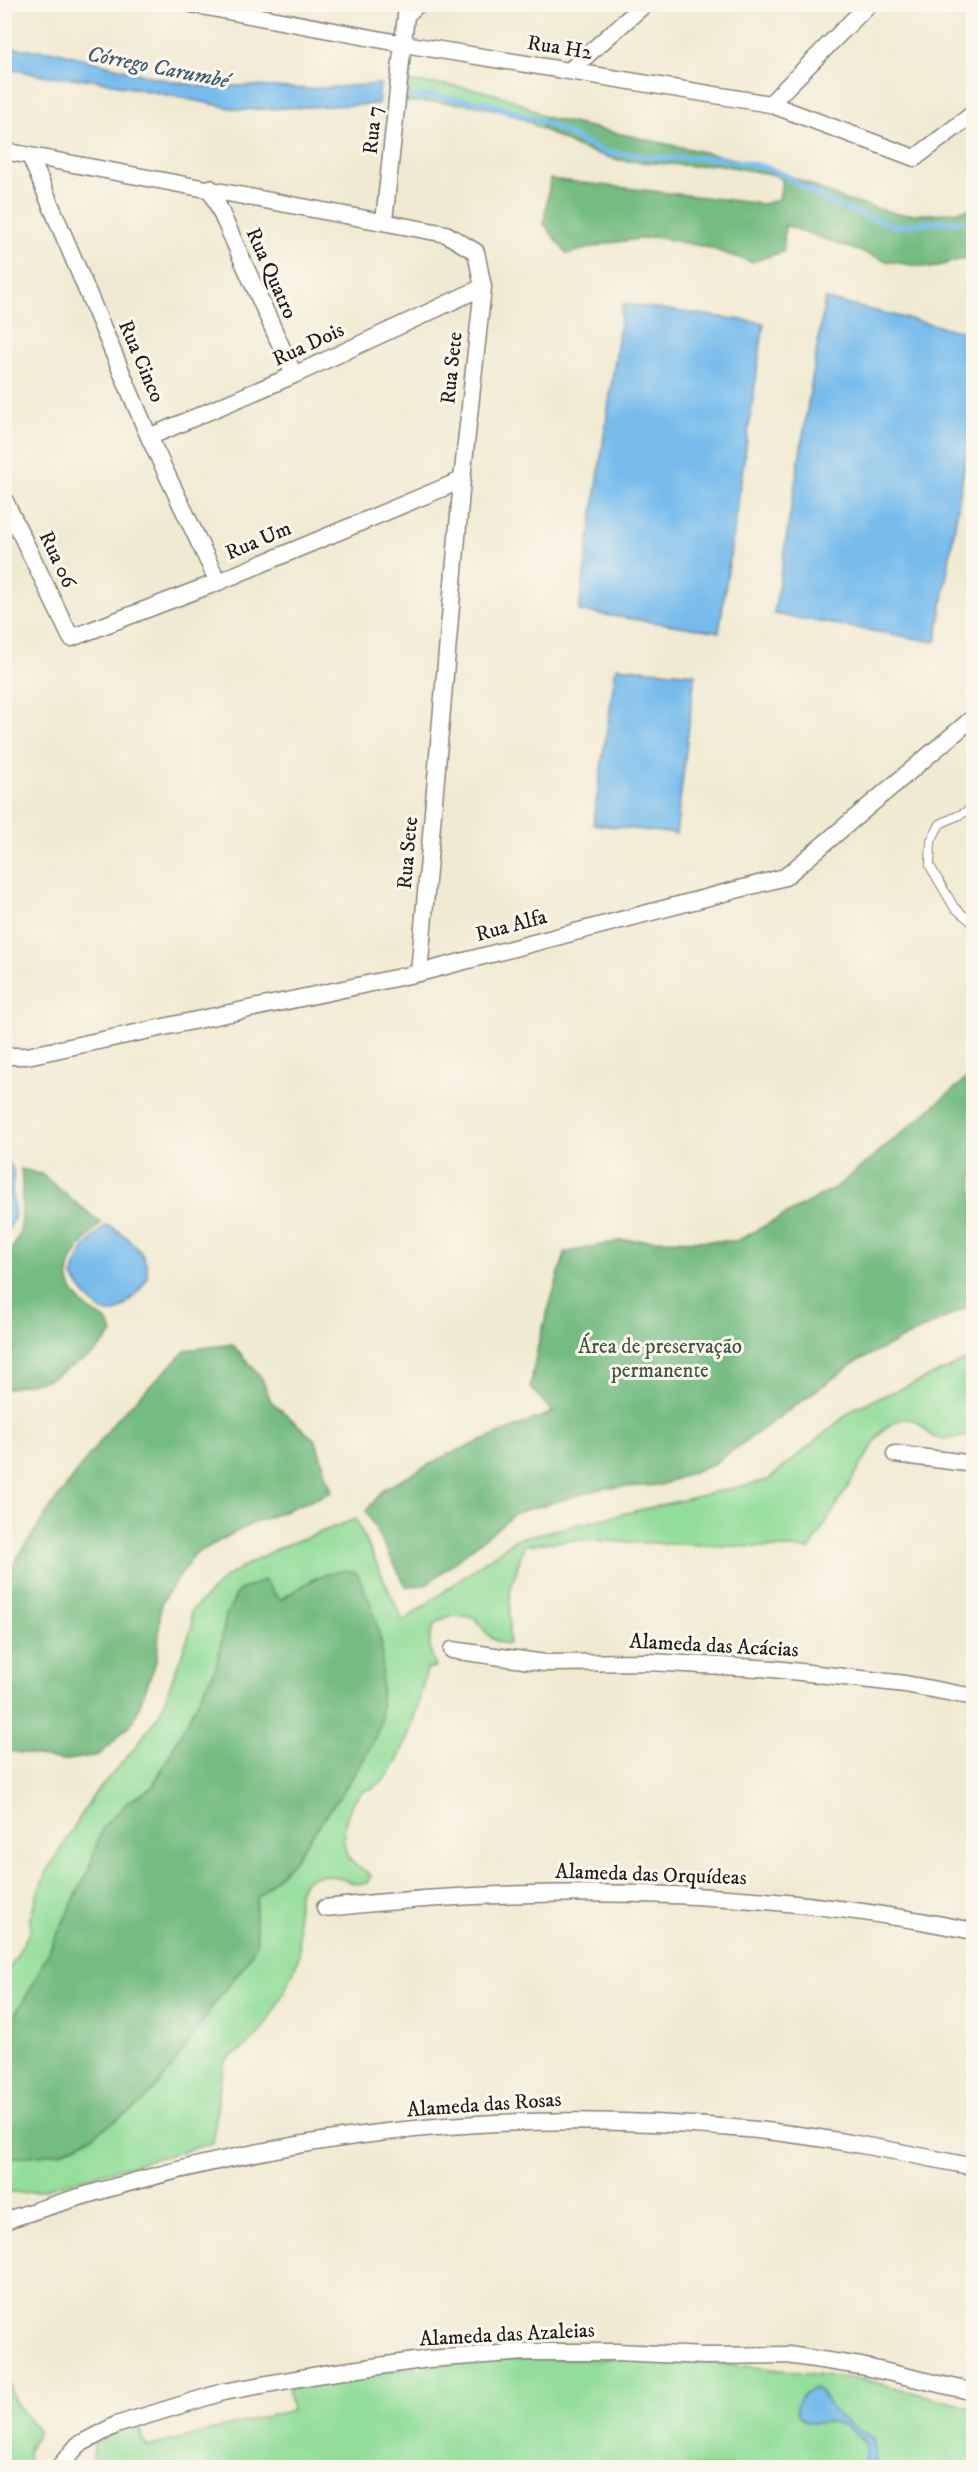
<svg xmlns="http://www.w3.org/2000/svg" width="978" height="2472" font-family="'IM FELL DW Pica',serif">
<style>
.green{fill:#92dd99;stroke:#577c5a;stroke-width:1.5}
.forest{fill:#75bc81;stroke:#486c4e;stroke-width:1.5}
.water{fill:#76bbec;stroke:#496c84;stroke-width:1.5}
.lines{fill:none;stroke-linecap:round;stroke-linejoin:round}
.stream{stroke:#76bbec;stroke-width:6}
.service-casing{stroke:#868377;stroke-width:10}
.minor-casing{stroke:#868377;stroke-width:19}
.service{stroke:#fff;stroke-width:8}
.minor{stroke:#fff;stroke-width:16}
.labels{text-anchor:middle;stroke-width:6;stroke-linejoin:round;paint-order:stroke}
.street-label{font-size:21px;fill:#1c1c1c;stroke:#fbf7ec}
.park-label{font-size:21px;fill:#3f5642;stroke:#fbf7ec}
.water-label{font-size:22px;font-style:italic;fill:#405c6f;stroke:#fbf7ec}
</style>
<rect width="100%" height="100%" fill="#fbf7ec"/>
<filter id="ink" filterUnits="userSpaceOnUse"><feTurbulence type="fractalNoise" baseFrequency=".0167" numOctaves="2"/><feDisplacementMap in="SourceGraphic" scale="12" xChannelSelector="R" yChannelSelector="G"/><feConvolveMatrix kernelMatrix="1 2 1 2 8 2 1 2 1" color-interpolation-filters="sRGB"/></filter>
<filter id="wash" filterUnits="userSpaceOnUse"><feTurbulence type="fractalNoise" baseFrequency=".008" numOctaves="4" result="noise"/><feDisplacementMap in="SourceGraphic" scale="24" xChannelSelector="R" yChannelSelector="G"/><feGaussianBlur stdDeviation="1.35" result="paint"/><feColorMatrix in="noise" values="0 0 0 0 0 0 0 0 0 0 0 0 0 0 0 0 0 1.4 0 .05"/><feComposite in="paint" operator="in"/></filter>
<g filter="url(#wash)">
<rect width="100%" height="100%" fill="#f1ead2"/>
<path class="green" d="M409 82C454 85 506 89 544 117L542 129C502 104 453 101 406 102Z
M973 1358V1435C962 1436 946 1441 936 1438 930 1436 926 1430 922 1426 908 1412 893 1421 881 1432L810 1549 573 1540 524 1545 510 1591 509 1644C491 1643 485 1631 475 1618 436 1609 420 1630 436 1667L427 1669C418 1703 411 1739 392 1769 387 1778 381 1784 372 1788 368 1790 363 1790 360 1794 346 1806 340 1838 347 1855 351 1865 364 1869 371 1876L367 1883C347 1888 333 1867 309 1879 289 1889 302 1934 299 1953 296 1974 266 2029 251 2042 243 2050 233 2054 225 2061L220 2083 213 2143 37 2191 21 2193 5 2191V2158L59 2153 91 2137 142 2103 169 2072 212 2007 247 1962 257 1942 255 1920 257 1898 294 1860 367 1754 382 1688 317 1577 279 1600 226 1616 217 1665 152 1787 128 1802 103 1827 88 1871 29 1992 5 2030V1977L31 1929 30 1918 39 1889 50 1866 93 1796 137 1745 160 1713 192 1627 191 1611 226 1577 248 1564 278 1548 356 1519 403 1621 516 1539 768 1480 855 1408Z
M483 2359H663L736 2365 866 2380 973 2408V2467L89 2468 93 2458 94 2444 136 2420 147 2447 292 2410 288 2389 381 2372Z
M5 2371 15 2402 39 2432 28 2449 29 2467H5Z"/>
<path class="forest" d="M544 117 767 166 845 200 898 214H936L973 209V256L931 268 887 261 785 225 783 252 751 262 706 247 655 237 609 243 567 254 544 224 550 179 763 204 779 199 782 180 775 175 715 164 694 166 618 160 579 148 542 129Z
M973 1073V1304L856 1362 715 1463 661 1485 603 1488 516 1513 426 1585 406 1586 366 1511 384 1489 447 1455 553 1412 530 1387 539 1341 565 1253 623 1240 737 1241 838 1186Z
M21 1169 41 1174 101 1223C75 1252 50 1274 87 1308 100 1319 105 1314 113 1333L94 1354 49 1379 5 1389V1259C23 1236 22 1225 22 1197 22 1186 23 1180 21 1169Z
M232 1344 261 1377 271 1401 316 1441 332 1492 251 1524 195 1554 161 1603 157 1659 134 1720 99 1755 62 1761 5 1750V1577L50 1508 116 1420 186 1350Z
M344 1570 357 1573 372 1607 382 1645 381 1724 367 1754 343 1792 294 1860 257 1898 255 1920 257 1942 247 1962 212 2007 169 2072 142 2103 91 2137 59 2153 5 2158V2030L29 1992 88 1871 103 1827 128 1802 153 1787 217 1665 226 1616 238 1591 264 1580 280 1600 317 1577Z"/>
<path class="water" d="M4 47 58 52 161 79 198 86H256L309 89 380 84 378 104 241 110 94 80 38 75 5 68Z
M825 299 973 334V414L936 642 774 614Z
M623 304 764 323 719 632 579 611Z
M616 667 695 674 676 834 593 824Z
M4 1156C19 1175 11 1174 12 1193 13 1214 20 1214 5 1234Z
M106 1225C124 1232 151 1255 147 1276 146 1284 137 1293 131 1299 125 1305 119 1313 108 1313 96 1312 79 1287 73 1277 73 1259 93 1236 106 1225Z
M815 2388C825 2393 828 2406 836 2414 847 2425 861 2429 873 2439L875 2452 873 2467H862C864 2461 868 2451 865 2444 860 2434 841 2422 830 2422 822 2421 815 2425 807 2422 788 2413 799 2392 815 2388Z"/>
<g class="lines">
<path class="stream" d="M399 98 434 96 490 104 543 122 604 152 662 158H717L763 167 782 174 834 205 895 226 943 221 974 222"/>
</g>
</g>
<g filter="url(#ink)">
<g class="lines">
<g class="service-casing">
<path id="service" d="M974 808 940 824 931 841 930 866 954 907 974 924"/>
</g>
<g class="minor-casing">
<path id="minor" d="M191 4 404 44 770 104 915 158 974 113
M569 71 645 4
M770 104 869 4
M4 151 446 234 476 252 483 287 462 480 419 973
M30 156 149 437 218 582
M210 188 294 375
M384 221 406 15 418 4
M149 437 294 375 483 287
M4 499 71 638 218 582 462 480
M4 1056H27L419 973 785 877 974 717
M895 1454 974 1464
M452 1650 545 1663 649 1662 774 1669 905 1684 974 1697
M325 1908C542 1884 759 1887 974 1931
M4 2221C155 2170 319 2133 478 2124 563 2119 649 2121 734 2128 813 2134 896 2151 974 2167
M60 2466 78 2445 116 2425 223 2392 323 2374 429 2359 526 2352H616L705 2356 788 2355 861 2366 974 2392"/>
</g>
<use href="#service" class="service"/>
<use href="#minor" class="minor"/>
</g>
</g>
<g class="labels">
<g class="street-label">
<text transform="translate(560 47) rotate(9)" y="7">Rua H2</text>
<text transform="translate(372 130) rotate(-84)" y="7">Rua 7</text>
<text transform="translate(272 273) rotate(66)" y="7">Rua Quatro</text>
<text transform="translate(308 344) rotate(-25)" y="7">Rua Dois</text>
<text transform="translate(142 361) rotate(67)" y="7">Rua Cinco</text>
<text transform="translate(451 368) rotate(-84)" y="7">Rua Sete</text>
<text transform="translate(258 540) rotate(-23)" y="7">Rua Um</text>
<text transform="translate(58 559) rotate(65)" y="7">Rua 06</text>
<text transform="translate(407 853) rotate(-85)" y="7">Rua Sete</text>
<text transform="translate(511 925) rotate(-15)" y="7">Rua Alfa</text>
<text transform="translate(714 1645) rotate(3)" y="7">Alameda das Acácias</text>
<text transform="translate(651 1874) rotate(2)" y="7">Alameda das Orquídeas</text>
<text transform="translate(484 2104) rotate(-4)" y="7">Alameda das Rosas</text>
<text transform="translate(507 2334) rotate(-3)" y="7">Alameda das Azaleias</text>
</g>
<g class="park-label">
<text x="660" y="1353">Área de preservação<tspan x="660" dy="24">permanente</tspan></text>
</g>
<g class="water-label">
<text transform="translate(158 66) rotate(11)" y="8">Córrego Carumbé</text>
</g>
</g>
<rect width="978" height="2472" fill="none" stroke="#fbf7ec" stroke-width="24"/>
</svg>
